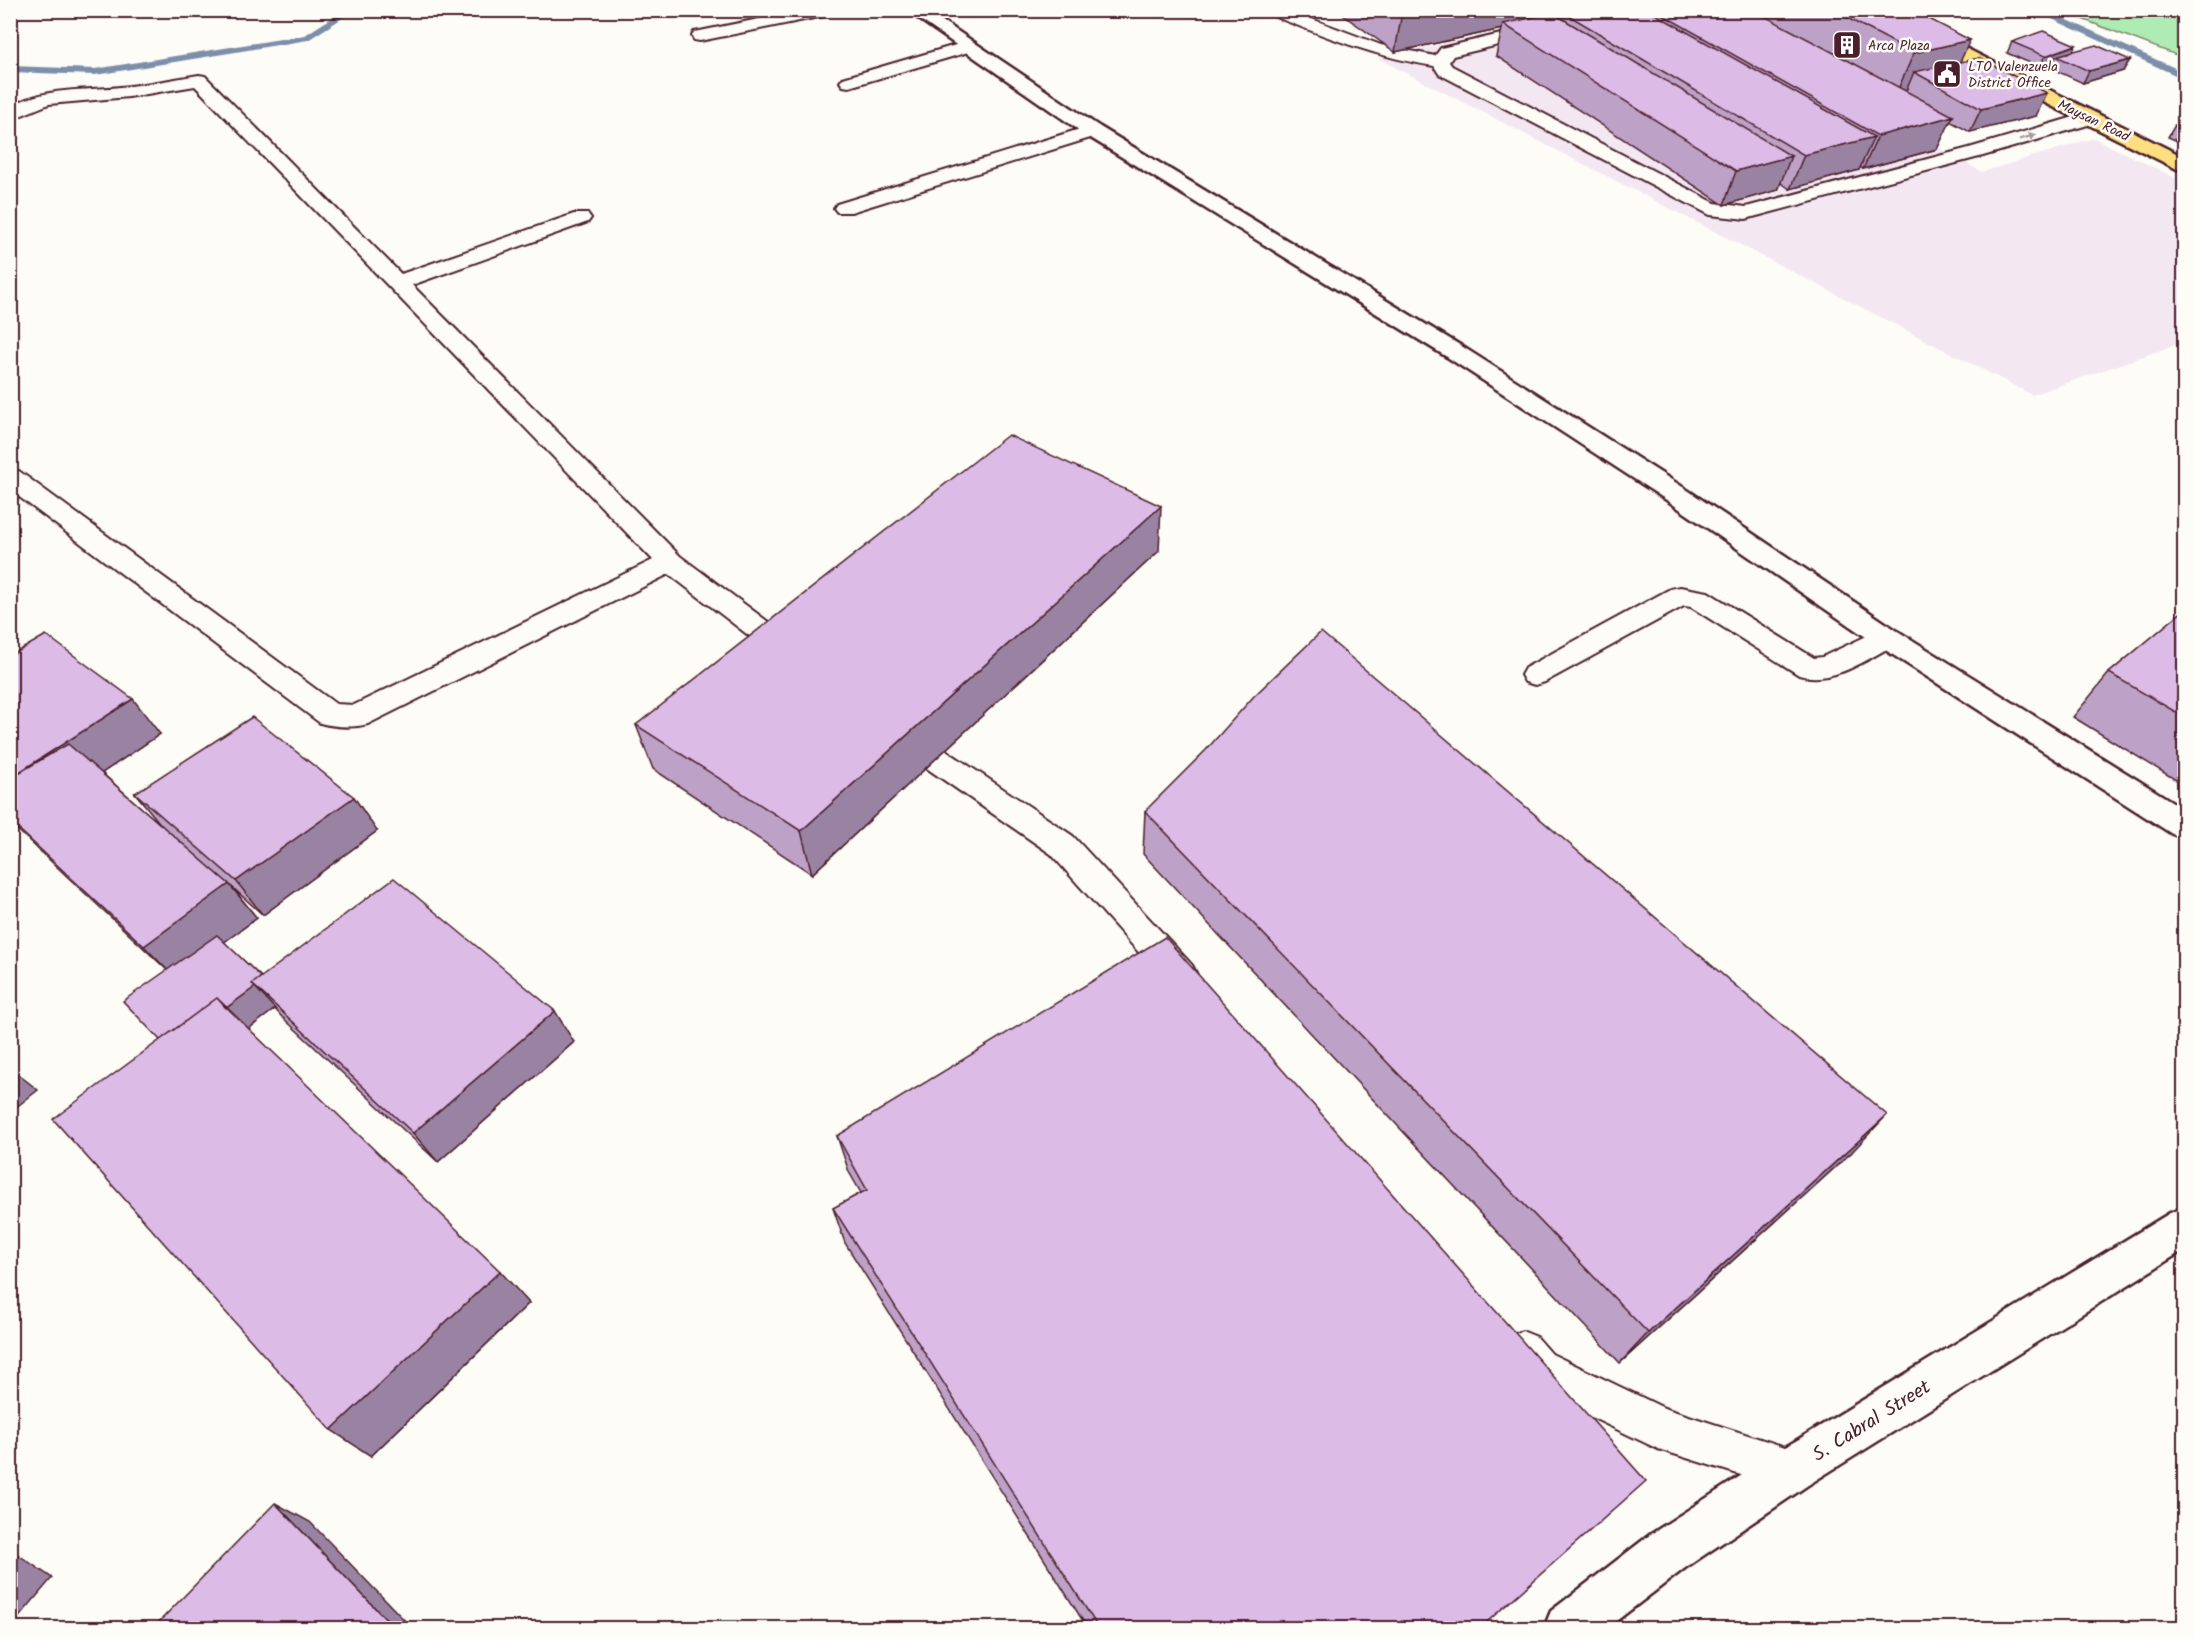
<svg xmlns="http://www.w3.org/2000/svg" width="2195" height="1639" font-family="Kalam,sans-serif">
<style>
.built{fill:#f3e8f2}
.green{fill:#afecb3;stroke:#7c866f;stroke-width:1.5}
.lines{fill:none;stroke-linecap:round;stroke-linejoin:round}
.stream{fill:#7c8eaa;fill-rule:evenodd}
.lane-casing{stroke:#4a1f2b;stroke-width:4}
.street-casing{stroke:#4a1f2b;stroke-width:5}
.primary-casing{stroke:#4a1f2b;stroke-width:5}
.lane{fill:#fdfcf7;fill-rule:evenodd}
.street{fill:#fdfcf7;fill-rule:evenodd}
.primary{fill:#fedf80;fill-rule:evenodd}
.wall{fill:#bda1c7;stroke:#4a1f2b;stroke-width:1.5}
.shaded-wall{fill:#9a83a2;stroke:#4a1f2b;stroke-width:1.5}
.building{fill:#dcbbe7;stroke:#4a1f2b;stroke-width:1.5}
.oneway{fill:#ac999b}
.labels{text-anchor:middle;stroke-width:5;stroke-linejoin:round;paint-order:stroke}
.far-poi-label{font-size:14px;fill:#4a1f2b;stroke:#fdfcf7;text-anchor:start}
.far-street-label{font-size:14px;fill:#4a1f2b;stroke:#fdfcf7}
.near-street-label{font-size:20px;fill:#4a1f2b;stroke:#fdfcf7}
</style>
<rect width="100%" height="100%" fill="#fdfcf7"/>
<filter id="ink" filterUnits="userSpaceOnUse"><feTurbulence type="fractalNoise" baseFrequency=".0167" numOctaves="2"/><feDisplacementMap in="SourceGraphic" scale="12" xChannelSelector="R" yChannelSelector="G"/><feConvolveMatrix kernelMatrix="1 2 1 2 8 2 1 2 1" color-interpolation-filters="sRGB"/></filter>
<g filter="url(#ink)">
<path class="built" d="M1601 11H1693L1982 172 2094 138 2184 182V342L2032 395 1377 58Z"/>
<path class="green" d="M2061 11H2184V58Z"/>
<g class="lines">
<path class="stream" d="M344 10H355L308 40 95 75 10 72V66L95 69 305 35Z
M2032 10H2045L2184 72V79Z"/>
<g class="lane-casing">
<path id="lane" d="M802 10H837L829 15 700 41 694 40 692 36 694 32 700 31Z
M1264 10H1288L1381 45 1435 56 1441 48 1603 10H1634L1632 13 1453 56 1449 62 1452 66 1715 203 1746 207 1969 148 2084 114H2098L2100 118 2098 122 1983 156 1753 217 1746 219 1710 215 1439 74 1434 66C1375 57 1321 35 1266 13Z
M966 42 972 43 975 47 972 51 849 87 843 86 840 82 843 78Z
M199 75 205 76 401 274 574 214H588L591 218 588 222 412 285 680 556 803 648 807 655 803 662 793 665 783 662 669 574 368 724C353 728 335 727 320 723L10 490V469L19 471 336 704 354 705 653 560 195 86 129 97 49 104 10 120V107C43 87 84 91 120 87 147 85 173 79 199 75Z
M1093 125 1100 127 1102 131 1100 135 851 212H837L834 208 837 204Z
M1680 587 1708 592 1814 658 1822 657 1886 627 1896 630 1900 637 1896 644C1867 659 1833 685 1799 675L1691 607 1684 606 1545 682 1535 685 1525 682 1521 675 1525 668 1670 589Z
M936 748 947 751 1073 836 1192 965 1197 975 1192 985 1180 990 1168 985 1051 854 925 767 921 759 925 751Z
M1522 1331 1537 1337 1552 1354 1664 1408 1807 1454 1814 1469 1807 1484 1792 1491 1658 1449 1522 1384 1507 1367 1501 1352 1507 1337Z"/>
</g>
<g class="street-casing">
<path id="street" d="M906 10H926L1100 127 1463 347 1689 491 1896 630 2184 809V838L2172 834 1876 644 1671 503 1447 357 1086 135Z
M2184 1207V1250L1808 1485 1685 1568 1607 1628H1544L1551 1611 1651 1534 1776 1453 2170 1213Z"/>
</g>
<g class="primary-casing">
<path id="primary" d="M1866 10H1889L2184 157V171L2177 169 1868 14Z"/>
</g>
<use href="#lane" class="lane"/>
<use href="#street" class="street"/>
<use href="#primary" class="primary"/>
</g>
<path class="wall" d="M1336 10H1912L1960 62 2036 116 1970 132 1950 121 1937 149 1863 169 1860 167 1859 170 1790 189 1781 183 1778 190 1724 205 1496 56 1502 29 1395 52Z
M2012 42 2073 51 2123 71 2083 83 2050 68 2053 62 2039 67 2007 53Z
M2184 122V144L2168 137 2175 125Z
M1159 551 812 874 653 769 636 725Z
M2184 610V785L2073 717 2109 673Z
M10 656 160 734 102 773 162 826 135 793 377 831 263 915 232 887 257 918 224 942 261 977 574 1042 438 1162 281 1016 275 1009 248 1029 529 1303 371 1456 160 1040 167 970 10 823Z
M1145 811 1852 1152 1620 1363 1143 854Z
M837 1136 1479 1629H1088L845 1243 833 1208 861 1193 849 1172Z"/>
<path class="shaded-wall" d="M1410 10H1584L1563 12 1562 15 1508 27 1503 24 1502 29 1395 52 1402 12Z
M1970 40 1952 80 1914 72 1906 91 1896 94 1914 53Z
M2076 45 2070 56H2056L2053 62 2039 67 2045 56Z
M2130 60 2123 71 2083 83 2089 71Z
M2047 93 2036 116 1970 132 1981 109Z
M1953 116 1937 149 1863 169 1878 136Z
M1874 137 1859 170 1790 189 1804 155Z
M1791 156 1778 190 1724 205 1736 171Z
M1161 506 1159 551 812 874 801 831Z
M133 699 160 734 32 820 10 778Z
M354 797 377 831 263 915 236 881Z
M229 884 257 918 175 978 144 946Z
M255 987 275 1009 192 1071 169 1050Z
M555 1011 574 1042 438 1162 413 1133Z
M10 1068 38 1090 10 1112Z
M1887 1115 1852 1152 1620 1363 1648 1333Z
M500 1271 529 1303 371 1456 331 1430Z
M275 1503 310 1522 413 1629H395Z
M10 1549 52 1578 10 1628Z"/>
<path class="building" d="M1571 10H1648L1874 137 1804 155 1563 12Z
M1654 10H1753L1953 116 1878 136Z
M1832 10H1912L1970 40 1914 53Z
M1553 13 1791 156 1736 171 1503 24Z
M2043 31 2076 45 2045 56 2012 42Z
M2096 45 2130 60 2089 71 2056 56Z
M1979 58 2047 93 1981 109 1914 72Z
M2184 122V129L2175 125Z
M1008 435 1161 506 801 831 636 725Z
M2184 610V717L2109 673Z
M1321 632 1887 1115 1648 1333 1145 811 1206 750 1254 696Z
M46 635 133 699 10 778V656Z
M252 717 354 797 236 881 135 793Z
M68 744 229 884 144 946 10 821V778Z
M394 878 555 1011 413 1133 252 984Z
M217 935 261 977 252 984 255 987 226 1008 217 998 160 1040 123 1001Z
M1165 937 1646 1481 1479 1629H1099L833 1208 867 1190 837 1136Z
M217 998 500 1271 331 1430 53 1119Z
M275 1503 395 1629H152Z"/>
<defs><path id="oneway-solid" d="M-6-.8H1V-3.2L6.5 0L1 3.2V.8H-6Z" transform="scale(1.5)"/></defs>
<use class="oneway" href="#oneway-solid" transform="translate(2028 137) rotate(-16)"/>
</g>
<defs>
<g id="building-square" transform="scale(1.5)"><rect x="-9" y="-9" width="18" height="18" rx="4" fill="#4a1f2b" stroke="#fdfcf7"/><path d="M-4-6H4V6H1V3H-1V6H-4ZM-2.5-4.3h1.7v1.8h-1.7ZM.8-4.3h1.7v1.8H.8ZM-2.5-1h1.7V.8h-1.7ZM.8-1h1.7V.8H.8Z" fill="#fff"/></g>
<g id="civic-square" transform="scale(1.5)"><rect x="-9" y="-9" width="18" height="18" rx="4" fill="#4a1f2b" stroke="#fdfcf7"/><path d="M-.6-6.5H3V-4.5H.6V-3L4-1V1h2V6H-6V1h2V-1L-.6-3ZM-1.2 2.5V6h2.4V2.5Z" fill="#fff"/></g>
</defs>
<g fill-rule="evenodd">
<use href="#building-square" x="1847" y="45"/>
<use href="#civic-square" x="1947" y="74"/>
</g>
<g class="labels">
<g class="far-poi-label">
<text x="1868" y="50">Arca Plaza</text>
<text x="1968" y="71">LTO Valenzuela<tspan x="1968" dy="16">District Office</tspan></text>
</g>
<g class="far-street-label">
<text transform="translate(2094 120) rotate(26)" y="5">Maysan Road</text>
</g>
<g class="near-street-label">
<text transform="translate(1871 1420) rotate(-32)" y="7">S. Cabral Street</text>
</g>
</g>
<rect width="2195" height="1639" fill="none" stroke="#fdfcf7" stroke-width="36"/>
<rect x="18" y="18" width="2159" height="1603" fill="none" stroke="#4a1f2b" stroke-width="2" filter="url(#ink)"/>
</svg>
